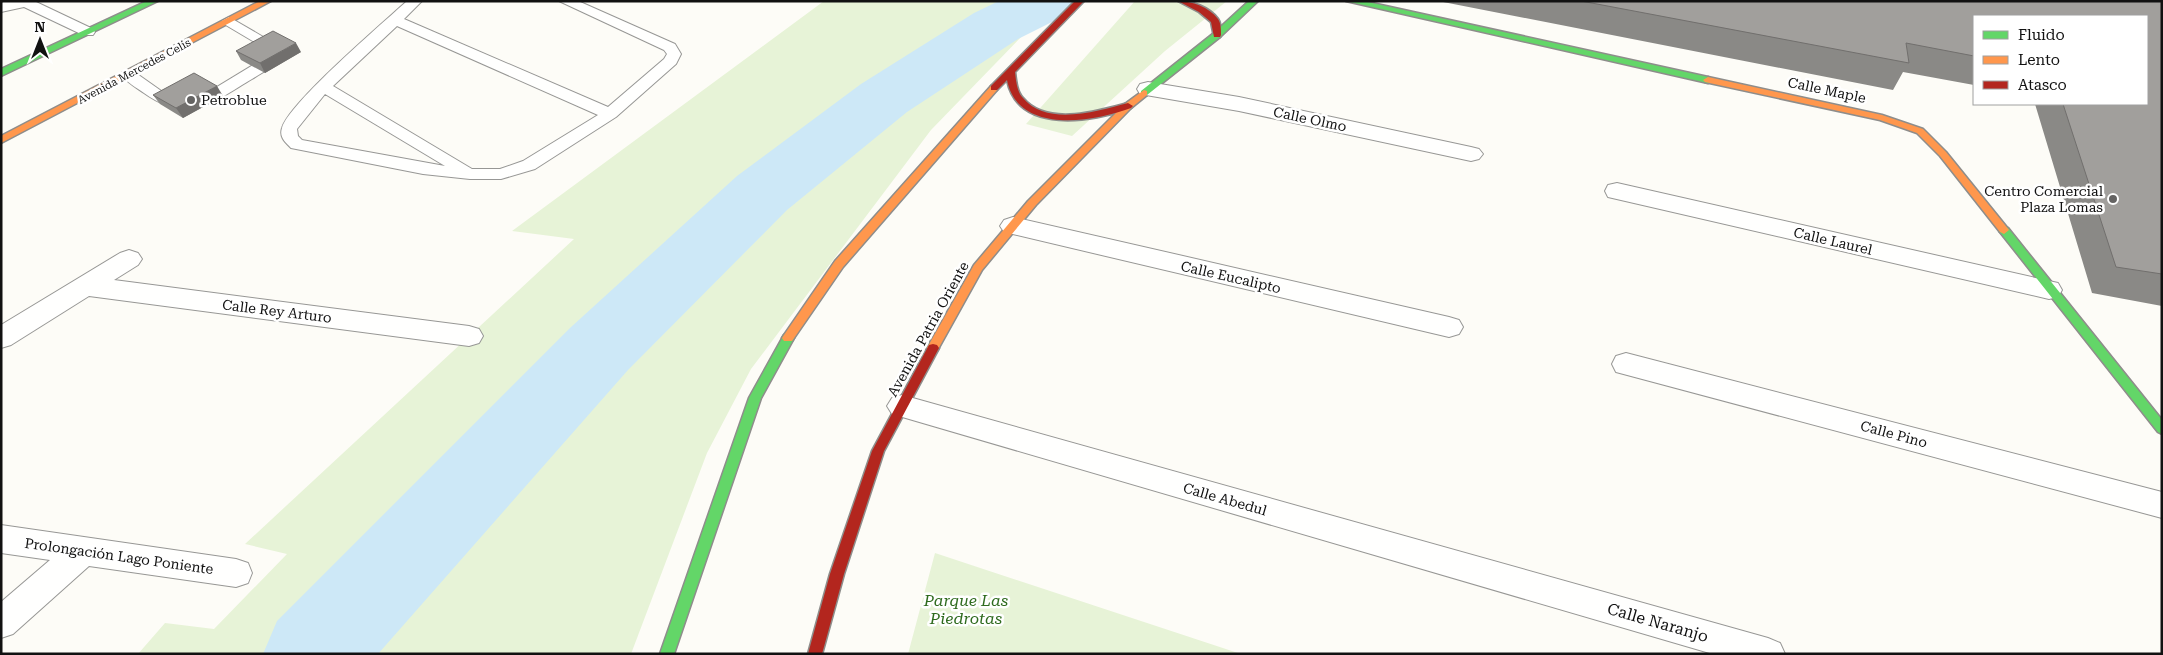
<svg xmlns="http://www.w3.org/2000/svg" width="2163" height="655" font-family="'Roboto Serif',serif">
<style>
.green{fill:#e7f3d7}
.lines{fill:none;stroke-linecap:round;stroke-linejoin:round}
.river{fill:#cde8f7;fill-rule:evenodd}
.lane-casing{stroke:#979795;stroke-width:2}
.street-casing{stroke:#979795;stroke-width:2}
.fast-casing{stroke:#8e8d8b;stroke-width:3}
.slow-casing{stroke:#8e8d8b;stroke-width:3}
.jam-casing{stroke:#8e8d8b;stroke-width:3}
.lane{fill:#fffffe;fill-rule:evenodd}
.street{fill:#fffffe;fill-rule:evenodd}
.fast{fill:#63d668;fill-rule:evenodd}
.slow{fill:#ff974d;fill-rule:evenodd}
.jam{fill:#b3261e;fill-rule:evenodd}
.wall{fill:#8a8986}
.shaded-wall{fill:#716f6d}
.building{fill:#a19f9c;stroke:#716f6d}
.poi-dot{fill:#646362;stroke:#fff;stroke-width:2}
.labels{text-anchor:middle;stroke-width:5;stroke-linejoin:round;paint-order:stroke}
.far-street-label{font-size:11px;fill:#111;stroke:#fff}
.street-label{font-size:14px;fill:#111;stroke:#fff}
.poi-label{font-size:14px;fill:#111;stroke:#fff;text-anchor:start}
.near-park-label{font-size:16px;font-style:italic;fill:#2f6b1f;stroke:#fff}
.near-street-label{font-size:16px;fill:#111;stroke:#fff}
</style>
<rect width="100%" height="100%" fill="#fdfcf7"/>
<path class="green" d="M824 1H1056L931 130 751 369 707 453 631 654H138L165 623 214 629 287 554 245 544 574 239 512 231Z
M1135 1H1227L1165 51 1072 136 1026 124Z
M935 553 1241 654H908Z"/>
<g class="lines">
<path class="river" d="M999 1H1076L1068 14 1018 39 907 112 787 210 628 370 378 654H263L277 621 570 328 737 176 861 84 974 13Z"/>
<g class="lane-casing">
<path id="lane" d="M6 1H34L93 29 95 32 93 35H83L24 7 1 12V3Z
M407 1H422L404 19 608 107 664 59 667 54 664 50 559 1H578L675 44 681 54 676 64 616 117 535 169 501 179H470L423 174 291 148C285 142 279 137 282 128 289 103 383 23 407 1ZM397 26 598 115 523 161 500 169H472L333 86ZM325 94 445 166 302 140 298 136 297 129Z
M229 17 289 52C281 64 264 71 252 79 213 102 189 125 144 93 137 88 126 82 121 74L123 71H133L167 95 180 100H190L197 99 273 53 224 24 222 21Z"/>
</g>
<g class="street-casing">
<path id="street" d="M1148 82 1239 97 1471 147 1479 149 1483 154 1479 159 1471 161 1239 111 1140 94 1137 89 1140 84Z
M1617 183 2049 281 2058 283 2062 290 2058 297 2049 299 1608 197 1605 191 1608 185Z
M1013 217 1449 317 1459 320 1463 327 1459 334 1449 337 1004 232 1000 226 1004 220Z
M129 250 138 253 142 259 138 265 114 280 469 326 479 329 483 336 479 343 469 346 89 296 11 345 1 348V325L120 253Z
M1626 353 2162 492V518L1616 372 1612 364 1616 356Z
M902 395 1768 638 1780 643 1785 654H1713L892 414 887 406 892 398Z
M1 525 236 559 248 563 252 573 248 583 236 587 89 566 13 634 1 638V602L50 560 1 553Z"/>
</g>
<g class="fast-casing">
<path id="fast" d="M147 1H158L1 76V69Z
M1249 1H1258L1220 37 1147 95H1141V91L1214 33Z
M1346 1H1363L1708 77 1713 80 1708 83Z
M2004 226 2008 228 2162 420V434L2158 432 2000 232 1999 230 2000 228Z
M788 334 794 338 761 398 674 654H660L749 398 784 335Z"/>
</g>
<g class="slow-casing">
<path id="slow" d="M260 1H271L1 143V136Z
M1708 77 1882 115 1923 129 1946 152 2009 230 2004 234 2000 232 1940 156 1917 133 1880 120 1705 82 1703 80Z
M994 85 997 86V90L843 267 792 341H784L782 338 784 335 835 261 991 86Z
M1144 90 1147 91V95L1131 108 1036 205 982 270 937 351H929L927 348 974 265 1028 201 1125 104Z"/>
</g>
<g class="jam-casing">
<path id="jam" d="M1075 1H1084L1015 72C1016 81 1017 92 1023 98 1047 127 1098 111 1128 103L1133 106 1131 108C1093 122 1018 135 1007 80L997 90H991V86Z
M1178 1C1192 1 1209 7 1218 19 1221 23 1221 30 1221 35L1220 37H1214L1211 22 1199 12Z
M933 344 937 345 939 348 884 451 844 574 822 654H808L830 574 872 451 929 345Z"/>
</g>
<use href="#lane" class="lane"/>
<use href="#street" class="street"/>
<use href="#fast" class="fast"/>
<use href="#slow" class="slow"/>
<use href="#jam" class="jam"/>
</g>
<path class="wall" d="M1438 1H2162V306L2092 293 2035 104H2147L1974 16V85L1903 72 1893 90Z
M236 51 301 52 265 73 241 60Z
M153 95 223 96 183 118 160 104Z"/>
<path class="shaded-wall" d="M296 43 301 52 265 73 260 63Z
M217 86 223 96 183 118 176 108Z"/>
<path class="building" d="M1581 1H2162V274L2116 267 2063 104H2147V16H1974V56L1906 43 1909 63Z
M273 31 296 43 260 63 236 51Z
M194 73 217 86 176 108 153 95Z"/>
<g class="poi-dot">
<circle cx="191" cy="100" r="5"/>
<circle cx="2113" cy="199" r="5"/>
</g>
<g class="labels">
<g class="far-street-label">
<text transform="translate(134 71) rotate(-28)" y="4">Avenida Mercedes Celis</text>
</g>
<g class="street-label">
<text transform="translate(1827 90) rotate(12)" y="5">Calle Maple</text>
<text transform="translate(1310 119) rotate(12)" y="5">Calle Olmo</text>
<text transform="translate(1833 241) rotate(13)" y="5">Calle Laurel</text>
<text transform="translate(1231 277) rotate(13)" y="5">Calle Eucalipto</text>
<text transform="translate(277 311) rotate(7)" y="5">Calle Rey Arturo</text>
<text transform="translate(928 329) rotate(-61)" y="5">Avenida Patria Oriente</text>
<text transform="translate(1894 434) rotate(15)" y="5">Calle Pino</text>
<text transform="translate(1225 499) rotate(16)" y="5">Calle Abedul</text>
<text transform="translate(119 556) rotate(8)" y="5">Prolongación Lago Poniente</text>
</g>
<g class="poi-label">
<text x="201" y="105">Petroblue</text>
<text x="2103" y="196" text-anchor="end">Centro Comercial<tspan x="2103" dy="16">Plaza Lomas</tspan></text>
</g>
<g class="near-park-label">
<text x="966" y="606">Parque Las<tspan x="966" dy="18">Piedrotas</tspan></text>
</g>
<g class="near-street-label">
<text transform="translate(1658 622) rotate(16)" y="6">Calle Naranjo</text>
</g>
</g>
<rect width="2163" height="655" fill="none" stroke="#111111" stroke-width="5"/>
<rect x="1973" y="15" width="175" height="90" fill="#ffffff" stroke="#a0a0a0"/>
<rect x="1983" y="31" width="25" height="8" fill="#63d668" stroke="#a0a0a0"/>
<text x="2018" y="40" font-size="15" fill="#111111">Fluido</text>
<rect x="1983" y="56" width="25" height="8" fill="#ff974d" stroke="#a0a0a0"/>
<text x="2018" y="65" font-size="15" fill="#111111">Lento</text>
<rect x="1983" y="81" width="25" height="8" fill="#b3261e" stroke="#a0a0a0"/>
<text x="2018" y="90" font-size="15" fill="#111111">Atasco</text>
<g transform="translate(40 40)" stroke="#ffffff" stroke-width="4" paint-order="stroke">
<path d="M0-4L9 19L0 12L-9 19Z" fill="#111111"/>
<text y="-8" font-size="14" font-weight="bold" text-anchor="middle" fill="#111111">N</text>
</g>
</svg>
